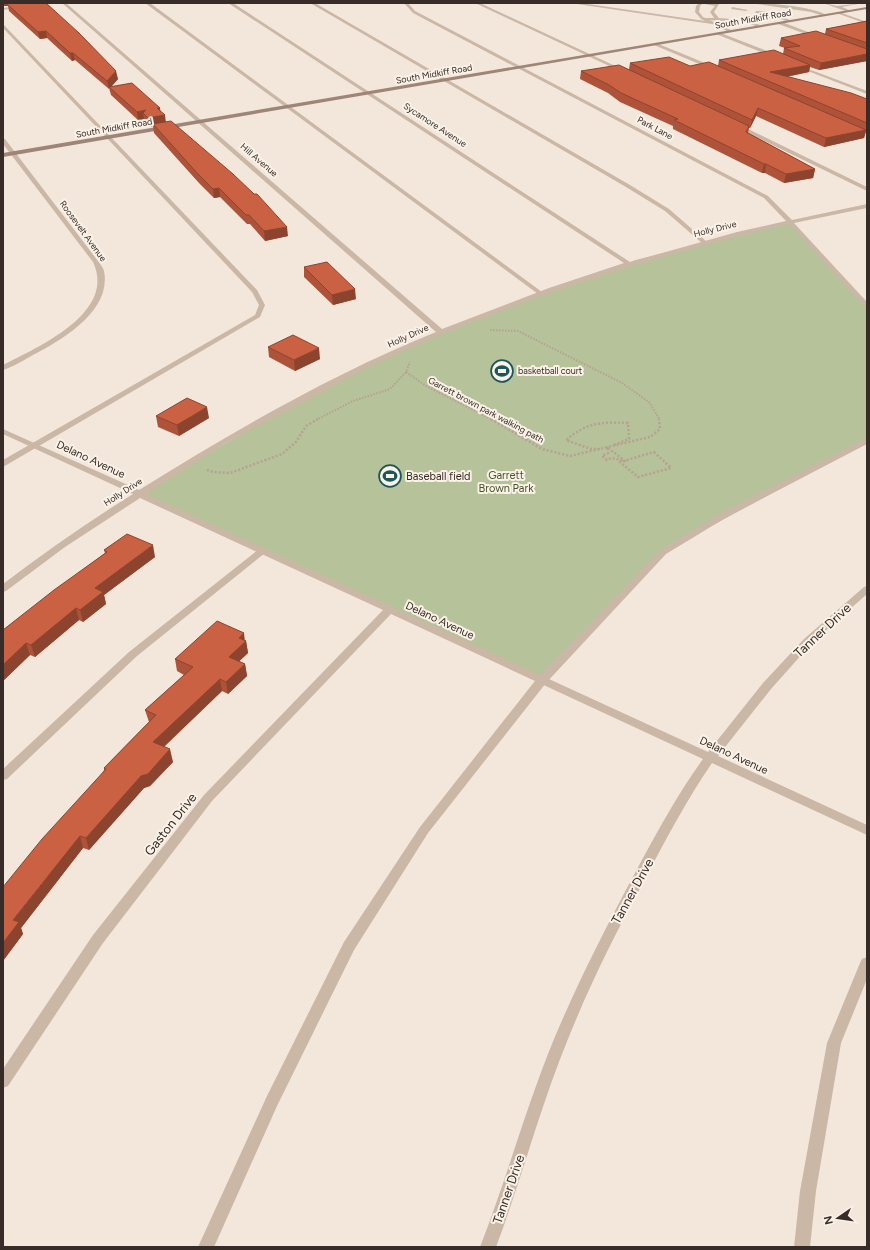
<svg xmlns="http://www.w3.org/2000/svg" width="870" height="1250" font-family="Figtree,sans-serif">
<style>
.green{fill:#b5c29a}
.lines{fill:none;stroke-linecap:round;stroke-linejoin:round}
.path-far1{stroke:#b7a190;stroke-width:2;stroke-dasharray:1.5 1.5;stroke-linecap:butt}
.path{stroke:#b7a190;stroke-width:2.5;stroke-dasharray:2 2;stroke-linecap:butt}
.service{fill:#cbb7a6;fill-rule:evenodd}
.minor{fill:#cbb7a6;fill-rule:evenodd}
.secondary{fill:#9f8578;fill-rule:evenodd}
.wall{fill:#ae5339}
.shaded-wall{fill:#8d442e}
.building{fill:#ca6142;stroke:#8d442e}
.labels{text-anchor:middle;stroke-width:4;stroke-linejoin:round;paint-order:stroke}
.far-street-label{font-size:9px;fill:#372c27;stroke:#faf1e7}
.far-poi-label{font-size:9px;fill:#372c27;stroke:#faf1e7;text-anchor:start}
.street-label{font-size:11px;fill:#372c27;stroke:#faf1e7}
.park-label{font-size:11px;fill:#47562a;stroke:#faf1e7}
.poi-label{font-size:11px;fill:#372c27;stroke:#faf1e7;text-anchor:start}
.near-street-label{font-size:13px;fill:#372c27;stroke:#faf1e7}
</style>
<rect width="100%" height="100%" fill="#f3e7db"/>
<path class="green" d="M790 221 867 306V442L663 552 544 678 138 494 298 401 428 337 636 260Z"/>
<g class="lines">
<path class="path-far1" d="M490 330 518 331 622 383 649 402 660 420
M406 372 426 386 493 420
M316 420 353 401 390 389 406 372 410 362"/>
<path class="path" d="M491 419 542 449 570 456 650 437 660 429 659 419
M606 448H608
M608 448 625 461 612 458 607 460 602 456 608 453Z
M600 449H591L566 440C588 422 600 422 628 423L629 439 614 445
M654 452 671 468 638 477 620 462Z
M207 470 213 472 230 473 282 454 296 442 306 426 318 419"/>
<path class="service" d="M145 3H150L542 292V294H538Z
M310 3H315L630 185 669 209 707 242 702 243 665 211 626 187Z
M475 3H480L626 71 622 72Z
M699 3 719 4 714 12 719 18 746 20 773 16 755 13 756 11 776 12V14L792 21 788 22 777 17 751 22 760 25 758 27 745 22 704 20 702 18H714L710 12 715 6Z
M750 3C768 3 811 6 826 15L824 16 811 12Z
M823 3 837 6 863 3 842 7 849 10 848 12Z
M732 7 748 10 746 11 731 9Z
M839 12 867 22V24L839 14Z
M3 24 257 290 265 305 260 317 3 467V460L255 315 259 305 252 292 3 28Z
M718 32 780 56V57L776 58 716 34Z
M795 64 867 91V94L795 66Z
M734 124H738L867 187V191L734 126Z
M864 439H867V444L727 517 666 554 546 683 428 833 354 950 277 1106 214 1247H198L267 1096 344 942 420 827 538 677 660 550 721 513Z
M262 548 267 551 265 553 137 656 7 779 3 780V769L129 652 259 549Z
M867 957V979L841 1043 816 1191 810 1247H794L800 1191 827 1043 860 963 862 959Z"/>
<path class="minor" d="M42 3H54L3 10V8Z
M62 3H66L442 329 549 288 624 263 228 3H233L630 262 737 232 786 221 764 198 413 13 404 3H408L415 11 768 196 792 220 867 204V208L794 223 867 302V308L865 307 789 224C643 258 502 304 366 368 349 377 333 386 317 395 287 411 256 426 226 443 199 459 173 477 146 494L708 752 763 683 804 639 864 587 867 586V594L812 643 771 689 718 756 867 825V835L712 763C686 801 665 841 644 881 616 932 590 984 568 1039 540 1107 522 1178 496 1247H480C507 1178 526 1107 554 1039 578 982 606 927 635 873 656 834 677 795 703 759L391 614 212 801 103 943 8 1086 3 1088V1069L93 935 204 795 383 610 140 498 65 547 6 591 3 592V584C45 552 88 522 133 494L3 434V429L139 490C234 431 332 374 436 332Z
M570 3H581L705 21 701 19 695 12 696 6 699 3H703L700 6 699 12 703 17 733 31 729 32 712 24Z
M778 22H782L821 37 817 38 778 24Z
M656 43 715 67V68L711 69 654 45Z
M3 138 5 139 98 261C100 264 103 267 104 271 112 311 62 340 33 355 24 360 13 367 3 370V365C38 347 117 313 93 262L3 144Z"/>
<path class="secondary" d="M867 7V9L3 157V153Z"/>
</g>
<path class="wall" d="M3 3H46L118 79 111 87 160 108V112L166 122 288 236 265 241 250 224H247L220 197 214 198 199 183 154 133 153 126 149 127 145 121 144 119 138 120 111 95 109 88V89L75 60 72 61 47 38 40 39 9 11 8 6H4L3 5Z
M867 21V61L819 70 810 67 809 72 787 77 867 99V132H866L864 138 824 147 756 116 750 128H749L748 133 815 169 813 178 784 183 765 173H762L673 129V126L620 102 608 93 580 79 581 71 629 69 630 63 690 66H718L719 60 783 54 784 48H785L779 46 781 38 825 34 826 29Z
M304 267 356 299 333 305 304 277Z
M268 347 320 359 295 371 269 357Z
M156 416 209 418 179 436 158 427Z
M104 550 155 557 104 595 106 604 83 622 79 620 35 657 30 655 3 681V630L105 553Z
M245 640 246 641 248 653 239 661 245 664 247 676 228 694 222 691 164 747 173 762 150 786 144 788 89 850 83 848 21 928 23 934 3 961 104 770V768L149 722 145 710 184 675 177 671 175 659Z"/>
<path class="shaded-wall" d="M3 3H30L7 4 8 6H4Z
M46 31 47 38 40 39 38 32Z
M70 53H73L75 60 72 61Z
M867 54V61L819 70 821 63Z
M810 65 809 72 768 80 770 72Z
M116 71 118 79 110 88 109 87V89L107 81Z
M157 108H160L161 116 165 115 166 124H153V126L149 127 148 118Z
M758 108 756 116 750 128 752 120Z
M146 110 143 113 144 119 138 120 137 112Z
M866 130 864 138 824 147 826 138Z
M764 164H766L765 173H762Z
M815 169 813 178 784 183 786 174Z
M219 188 220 197 214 198 213 189Z
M287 227 288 236 265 241 264 231Z
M355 289 356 299 333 305 332 295Z
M319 348 320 359 295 371 294 360Z
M207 407 209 418 179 436 177 425Z
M153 545 155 557 104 595 106 604 83 622 80 610 95 588Z
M76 608 79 620 35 657 31 645Z
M244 633 245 642 246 641 248 653 231 669 229 657 239 638Z
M26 643 30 655 3 681V665Z
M245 664 247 676 228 694 226 682Z
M220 679 222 691 156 754 153 742Z
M170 749 173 762 150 786 144 788 89 850 86 838 141 776Z
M80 836 83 848 21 928 23 934 3 961V943L13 920Z"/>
<path class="building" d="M12 3H46L79 33 116 71 107 81 73 53H70L46 31 38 32 7 4Z
M867 21V43L826 29Z
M816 31 867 49V54L821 63 784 48 800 46 781 38Z
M774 50 810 65 770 72 851 93 867 99V123L719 60Z
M669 57 690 66 709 62 866 130 826 138 758 108 752 120 630 63Z
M619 65 749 126 746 132 815 169 786 174 766 164H764L674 120 678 119 621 93 609 85 581 71Z
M132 83 160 108H157L165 115 148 118 143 113 146 110 137 112 109 87Z
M171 121 233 174 254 194H257L287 227 264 231 249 215H246L219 188 213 189 198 174 153 124Z
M327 262 355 289 332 295 304 267Z
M293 335 319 348 294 360 268 347Z
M187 398 207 407 177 425 156 416Z
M127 534 153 545 95 588 103 592 80 610 76 608 31 645 26 643 3 665V630L54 590 107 552 104 550Z
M217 621 244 633 239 638 246 641 229 657 245 664 226 682 220 679 153 742 170 749 148 774 141 776 86 838 80 836 13 920 19 922 3 943V887L42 839 106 769 104 768 156 715 145 710 193 667 175 659Z"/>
<defs>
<g id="stadium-ring" transform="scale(1.15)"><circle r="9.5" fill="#faf1e7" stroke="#1b575a" stroke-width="1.5"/><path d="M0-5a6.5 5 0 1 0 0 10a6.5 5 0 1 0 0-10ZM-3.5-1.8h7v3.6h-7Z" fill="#1b575a"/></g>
</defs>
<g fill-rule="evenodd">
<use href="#stadium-ring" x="502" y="371"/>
<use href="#stadium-ring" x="390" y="476"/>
</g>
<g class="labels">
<g class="far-street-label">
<text transform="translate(753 19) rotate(-10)" y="3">South Midkiff Road</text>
<text transform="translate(434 74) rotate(-10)" y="3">South Midkiff Road</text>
<text transform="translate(435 125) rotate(33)" y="3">Sycamore Avenue</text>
<text transform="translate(114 128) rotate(-10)" y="3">South Midkiff Road</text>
<text transform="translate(655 128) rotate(28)" y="3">Park Lane</text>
<text transform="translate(259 160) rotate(41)" y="3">Hill Avenue</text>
<text transform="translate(715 229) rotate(-14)" y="3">Holly Drive</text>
<text transform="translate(83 231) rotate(54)" y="3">Roosevelt Avenue</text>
<text transform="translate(408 336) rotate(-24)" y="3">Holly Drive</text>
<text transform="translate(486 410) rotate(28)" y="3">Garrett brown park walking path</text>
<text transform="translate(123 492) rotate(-33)" y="3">Holly Drive</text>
</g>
<g class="far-poi-label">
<text x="518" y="374">basketball court</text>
</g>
<g class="street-label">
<text transform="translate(91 459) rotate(25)" y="4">Delano Avenue</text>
<text transform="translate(440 620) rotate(25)" y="4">Delano Avenue</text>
<text transform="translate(734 755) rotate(25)" y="4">Delano Avenue</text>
</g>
<g class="park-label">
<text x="506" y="479">Garrett<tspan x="506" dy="13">Brown Park</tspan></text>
</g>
<g class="poi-label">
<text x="406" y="480">Baseball field</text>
</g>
<g class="near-street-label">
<text transform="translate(822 630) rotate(-43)" y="5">Tanner Drive</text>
<text transform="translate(170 824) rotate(-52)" y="5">Gaston Drive</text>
<text transform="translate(632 891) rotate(-61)" y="5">Tanner Drive</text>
<text transform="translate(508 1189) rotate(-71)" y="5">Tanner Drive</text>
</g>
</g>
<rect width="870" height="1250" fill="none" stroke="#372c27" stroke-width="8"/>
<g transform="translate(838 1218) rotate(257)" stroke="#faf1e7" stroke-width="3" paint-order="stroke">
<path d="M0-3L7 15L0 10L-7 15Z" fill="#372c27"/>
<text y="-6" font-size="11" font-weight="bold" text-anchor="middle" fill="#372c27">N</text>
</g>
</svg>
